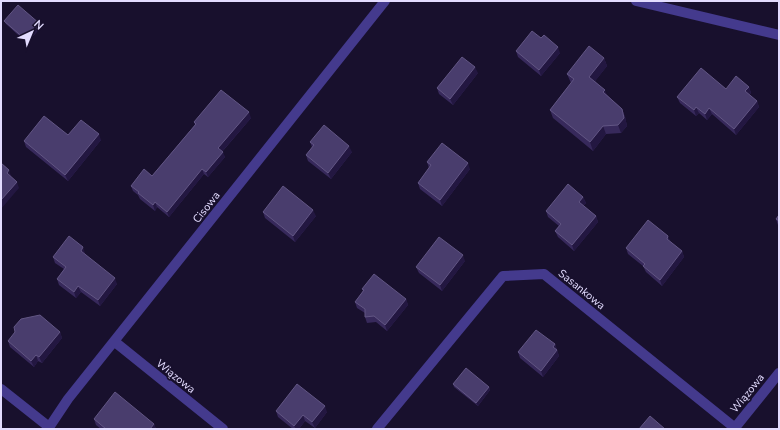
<svg xmlns="http://www.w3.org/2000/svg" width="780" height="430" font-family="'Nunito Sans',sans-serif">
<style>
.lines{fill:none;stroke-linecap:round;stroke-linejoin:round}
.minor{stroke:#443a8d;stroke-width:10}
.wall{fill:#37295b}
.shaded-wall{fill:#231741}
.building{fill:#493d6d;stroke:#625684}
.labels{text-anchor:middle;stroke-width:4;stroke-linejoin:round;paint-order:stroke}
.street-label{font-size:11px;fill:#e3dcff;stroke:#18102d}
</style>
<rect width="100%" height="100%" fill="#18102d"/>
<g class="lines">
<path class="minor" d="M636 1 779 35
M115 342 223 429
M1 389 49 427
M48 429 68 399 385 1
M377 429 503 276 544 274 735 428
M734 429 779 373"/>
</g>
<path class="wall" d="M4 21 40 24 41 27 27 43 6 24Z
M516 51 560 53 541 76 518 57Z
M604 58 607 66 595 81 608 96 622 109 625 117 627 126 621 133 606 134 593 151 553 118 550 110 571 83 567 74Z
M478 73 453 105 439 94 437 88Z
M749 87 751 93 749 95 757 101 759 107 736 135 712 114 707 120 699 113 696 116 680 103 677 97 726 89Z
M251 118 222 152 225 157 208 177 204 174 169 217 157 207 155 211 140 199 138 195 133 191 131 186 152 176 195 125 194 122Z
M68 135 101 140 68 181 26 147 24 141Z
M310 142 352 152 331 179 308 161 306 155 312 147Z
M427 162 470 169 442 206 420 189 418 183 429 168Z
M583 197 586 203 583 206 596 216 598 222 574 251 558 237 555 231 559 226 548 217 546 211Z
M263 212 316 216 295 242 265 218Z
M779 215V226L778 225 776 219Z
M671 242 682 251 684 257 662 286 646 272 643 266 628 254 626 248Z
M85 253V254L117 284 100 306 81 292 76 298 59 285 57 279 64 269 55 263 53 257Z
M465 261 442 291 419 273 416 267Z
M362 289 406 299 408 305 387 331 376 322 367 323 365 317V313L357 308 355 302 363 291Z
M60 332 62 338 42 363 38 361 34 367 10 347 8 341Z
M555 344 559 356 543 377 520 358 518 352Z
M453 384 489 387 490 390 478 406 454 387Z
M276 411 327 412 315 428 305 421 299 429H293L278 417Z
M94 419 154 424 156 429H101L96 425Z"/>
<path class="shaded-wall" d="M40 24 41 27 27 43 26 40Z
M558 47 560 53 541 76 539 70Z
M604 58 607 66 592 85 589 77Z
M475 67 478 73 453 105 450 99Z
M749 87 751 93 747 97 745 91Z
M605 90 608 98 603 92Z
M757 101 759 107 736 135 734 129Z
M696 107 699 113 696 116 694 110Z
M709 108 712 114 707 120 705 114Z
M622 109 625 117 627 126 621 133 618 125Z
M249 112 251 118 220 154 218 148Z
M603 126 606 134 593 151 590 142Z
M99 134 101 140 68 181 65 175Z
M349 146 352 152 331 179 328 173Z
M223 152 225 157 208 177 206 172Z
M468 163 470 169 442 206 440 200Z
M202 169 204 174 169 217 167 212Z
M9 170 11 176 9 179 7 173Z
M17 182 19 188 1 209V200Z
M583 197 586 203 581 208 579 202Z
M155 202 157 207 155 211 153 205Z
M313 210 316 216 295 242 293 236Z
M596 216 598 222 574 251 572 245Z
M668 236 671 242 667 239Z
M83 247 85 253 83 257 81 251Z
M682 251 684 257 662 286 660 280Z
M463 255 465 261 442 291 440 285Z
M115 278 117 284 100 306 98 300Z
M78 286 81 292 76 298 74 292Z
M406 299 408 305 387 331 385 325Z
M60 332 62 338 42 363 39 357Z
M555 344 557 350 553 347Z
M557 350 559 356 543 377 541 371Z
M36 355 38 361 34 367 31 361Z
M489 387 490 390 478 406 476 403Z
M325 406 327 412 315 428 312 422Z
M303 415 305 421 299 429H296L294 426Z
M154 424 156 429H150Z"/>
<path class="building" d="M18 5 40 24 26 40 4 21Z
M532 31 541 38 544 35 558 47 539 70 516 51Z
M589 46 604 58 589 77 605 90 603 92 622 109 624 118 618 125 603 126 590 142 550 110 574 79 567 74Z
M462 57 475 67 450 99 437 88Z
M701 68 726 89 736 76 749 87 745 91 757 101 734 129 709 108 705 114 696 107 694 110 677 97Z
M221 90 249 112 218 148 223 152 206 172 202 169 167 212 155 202 153 205 138 193 139 192 131 186 144 169 152 176 196 124 194 122Z
M44 116 68 135 81 120 99 134 65 175 24 141Z
M324 125 349 146 328 173 306 155 314 145 310 142Z
M442 143 468 163 440 200 418 183 431 165 427 162Z
M1 163 9 170 7 173 17 182 1 200Z
M568 184 583 197 579 202 596 216 572 245 555 231 561 224 546 211Z
M283 186 313 210 293 236 263 212Z
M779 215V221L776 219Z
M648 220 668 236 667 239 682 251 660 280 643 266 645 264 626 248Z
M69 236 83 247 81 251 115 278 98 300 78 286 74 292 57 279 66 267 53 257Z
M439 237 463 255 440 285 416 267Z
M374 274 406 299 385 325 374 316 365 317V309L355 302 364 290 362 289Z
M40 315 60 332 39 357 36 355 31 361 8 341 15 332 14 327 21 319Z
M536 330 555 344 553 347 557 350 541 371 518 352Z
M466 368 489 387 476 403 453 384Z
M297 384 325 406 312 422 303 415 294 426 276 411Z
M115 392 154 424 150 429H106L94 419Z
M650 416 665 429H639Z"/>
<g class="labels">
<g class="street-label">
<text transform="translate(206 207) rotate(-52)" y="4">Cisowa</text>
<text transform="translate(582 289) rotate(39)" y="4">Sasankowa</text>
<text transform="translate(176 376) rotate(39)" y="4">Wiązowa</text>
<text transform="translate(747 393) rotate(-51)" y="4">Wiązowa</text>
</g>
</g>
<rect width="780" height="430" fill="none" stroke="#e3dcff" stroke-width="4"/>
<g transform="translate(32 32) rotate(44)" stroke="#18102d" stroke-width="3" paint-order="stroke">
<path d="M0-3L7 15L0 10L-7 15Z" fill="#e3dcff"/>
<text y="-6" font-size="11" font-weight="bold" text-anchor="middle" fill="#e3dcff">N</text>
</g>
</svg>
